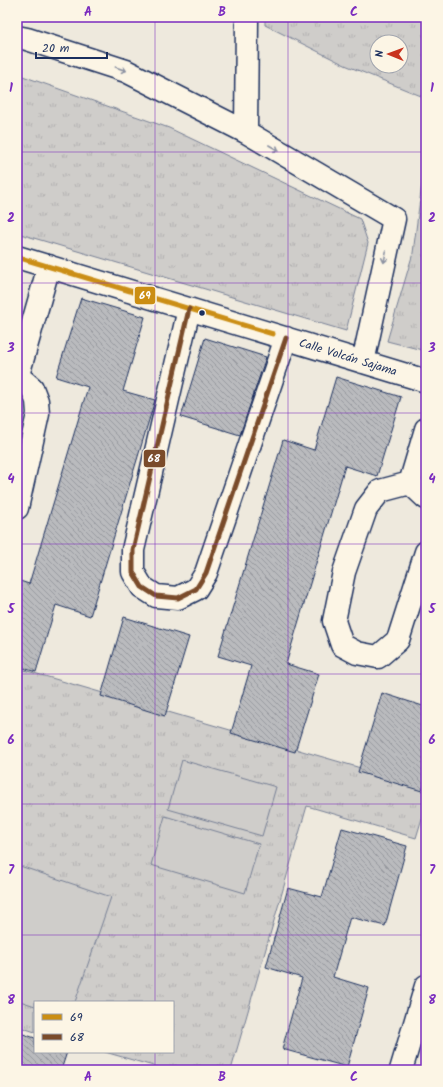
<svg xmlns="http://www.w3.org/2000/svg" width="443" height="1087" font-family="Kalam,sans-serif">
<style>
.grass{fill:url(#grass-tufts);stroke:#757e94;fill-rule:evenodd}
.pitch{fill:#cfcdca;stroke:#757e94}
.building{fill:url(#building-back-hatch);stroke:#1b2f5e}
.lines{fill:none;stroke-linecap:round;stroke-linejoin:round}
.street-casing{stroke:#1b2f5e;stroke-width:25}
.street{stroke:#fcf5e5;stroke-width:22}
.bus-1-casing{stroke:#fcf5e5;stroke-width:8}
.bus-2-casing{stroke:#fcf5e5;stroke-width:8}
.bus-1{stroke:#cb8e13;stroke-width:5}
.bus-2{stroke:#7a4b2a;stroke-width:5}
.oneway{stroke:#8c92a2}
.grid{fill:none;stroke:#7b2cbf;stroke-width:1;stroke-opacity:0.55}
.bus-dot{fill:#1b2f5e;stroke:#fcf5e5;stroke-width:1.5}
.labels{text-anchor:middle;stroke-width:3.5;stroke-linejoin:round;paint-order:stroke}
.street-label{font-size:12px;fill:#1b2f5e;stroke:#fcf5e5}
.line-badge{stroke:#fcf5e5;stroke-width:1.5}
.badge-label{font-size:11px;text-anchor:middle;font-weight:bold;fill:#fff}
.neatline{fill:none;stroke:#7b2cbf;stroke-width:1.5}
.grid-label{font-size:13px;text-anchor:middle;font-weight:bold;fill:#7b2cbf}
</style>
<defs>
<pattern id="grass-tufts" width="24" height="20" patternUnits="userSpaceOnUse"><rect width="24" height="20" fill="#cfcdca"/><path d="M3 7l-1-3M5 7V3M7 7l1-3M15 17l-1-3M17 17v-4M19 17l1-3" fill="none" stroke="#b1b0b0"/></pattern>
<pattern id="building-back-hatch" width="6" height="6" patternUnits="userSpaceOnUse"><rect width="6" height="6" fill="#babbbe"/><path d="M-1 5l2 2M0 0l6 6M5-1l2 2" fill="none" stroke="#96989e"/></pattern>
</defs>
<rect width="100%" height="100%" fill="#eee9dd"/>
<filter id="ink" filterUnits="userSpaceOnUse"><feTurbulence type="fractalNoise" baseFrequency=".025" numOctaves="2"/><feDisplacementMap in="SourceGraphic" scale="8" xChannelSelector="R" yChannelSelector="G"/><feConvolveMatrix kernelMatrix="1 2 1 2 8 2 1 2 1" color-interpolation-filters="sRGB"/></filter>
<g filter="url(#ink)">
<path class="grass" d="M265 17H426V98L345 65 265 25ZM377 42H401V66H377Z
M17 74 169 128 360 219 368 243 346 331 17 233Z
M426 152V351L387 341 413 253Z
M17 668 426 787V805L416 838 307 806 231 1070H167L105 1052H173V1002H35V1032L17 1026Z"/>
<path class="pitch" d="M182 760 276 787 262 836 168 809Z
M165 816 259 844 245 893 151 865Z
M17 865 111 897 75 1002H35V1006L17 1000Z"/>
<path class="building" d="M81 298 145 317 123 391 155 400 90 616 56 605 36 672 17 666V580L29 584 88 387 56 377Z
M205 338 266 357 240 435 181 417Z
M336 377 401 397 377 476 345 466 286 664 319 674 295 752 231 733 251 666 218 656 283 440 314 450Z
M124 617 189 637 165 716 101 696Z
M382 693 426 707V779L422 791 358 772Z
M342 828 407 846 385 926 350 917 333 977 369 988 347 1067 282 1049 302 978 266 967 288 888 322 897Z
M17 1032 35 1038V1052H67L61 1070H17Z"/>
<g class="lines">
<g class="street-casing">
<path id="street" d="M17 37 27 39 126 71 246 132 394 219 363 362
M246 132 247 18
M17 257 426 381
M189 309 133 550V572L142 587 156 596 178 598 196 589 206 573 286 338
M17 375 32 388 37 401 38 414 17 508
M18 375 49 266
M410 483 426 429
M426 498 410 483 380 491 366 509 344 572 334 621 342 645 357 653 378 657 398 640 426 552
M401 1070 426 986"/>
</g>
<use href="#street" class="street"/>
<g class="bus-1-casing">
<path id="bus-1" d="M17 257 273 334"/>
</g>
<g class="bus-2-casing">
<path id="bus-2" d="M189 309 133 550V572L142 587 156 596 178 598 196 589 206 573 286 338"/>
</g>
<use href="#bus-1" class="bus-1"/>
<use href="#bus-2" class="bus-2"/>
</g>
<defs><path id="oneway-shaft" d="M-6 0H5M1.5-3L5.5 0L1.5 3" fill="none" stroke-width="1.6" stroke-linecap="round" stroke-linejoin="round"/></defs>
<g class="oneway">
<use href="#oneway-shaft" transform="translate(121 69) rotate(19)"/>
<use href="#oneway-shaft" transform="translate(274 148) rotate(30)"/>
<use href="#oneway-shaft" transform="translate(385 257) rotate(102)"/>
</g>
</g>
<path class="grid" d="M155 17V1002M288 17V1070M17 152H426M17 283H426M17 413H426M17 544H426M17 674H426M17 804H426M17 935H426M155 1052V1070"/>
<circle class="bus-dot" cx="202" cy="313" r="3.5"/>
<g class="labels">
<g class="street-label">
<text transform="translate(348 357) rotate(17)" y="4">Calle Volcán Sajama</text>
</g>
</g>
<g class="line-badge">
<rect x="134" y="286" width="22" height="19" rx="4" fill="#cb8e13"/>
<rect x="143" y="449" width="23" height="19" rx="4" fill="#7a4b2a"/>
</g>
<g class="badge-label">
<text x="145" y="299">69</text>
<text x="154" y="462">68</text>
</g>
<rect width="443" height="1087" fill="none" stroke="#fcf5e5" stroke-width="44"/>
<rect x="34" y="1001" width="140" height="52" fill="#fcf5e5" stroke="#a2a6af"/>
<rect x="42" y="1014" width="20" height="6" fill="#cb8e13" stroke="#a2a6af"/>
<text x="70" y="1021" font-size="12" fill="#1b2f5e">69</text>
<rect x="42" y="1034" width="20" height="6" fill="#7a4b2a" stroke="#a2a6af"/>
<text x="70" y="1041" font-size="12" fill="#1b2f5e">68</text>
<g transform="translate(389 54) rotate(271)"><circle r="19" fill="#fcf5e5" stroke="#a2a6af"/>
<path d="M0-3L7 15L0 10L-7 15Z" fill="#c8321e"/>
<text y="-6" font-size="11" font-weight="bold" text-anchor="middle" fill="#1b2f5e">N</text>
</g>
<path d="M36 52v6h71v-6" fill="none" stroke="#1b2f5e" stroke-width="2"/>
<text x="42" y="52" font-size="12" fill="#1b2f5e" stroke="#fcf5e5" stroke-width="3" paint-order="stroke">20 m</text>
<rect x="22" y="22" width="399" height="1043" class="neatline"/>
<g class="grid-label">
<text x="88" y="16">A</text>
<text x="222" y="16">B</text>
<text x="354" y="16">C</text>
<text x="11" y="92">1</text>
<text x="432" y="92">1</text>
<text x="11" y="222">2</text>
<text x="432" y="222">2</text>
<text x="11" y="352">3</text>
<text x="432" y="352">3</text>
<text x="11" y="483">4</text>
<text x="432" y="483">4</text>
<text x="11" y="613">5</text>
<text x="432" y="613">5</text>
<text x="11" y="744">6</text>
<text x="432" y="744">6</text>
<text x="11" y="874">7</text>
<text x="432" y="874">7</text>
<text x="11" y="1004">8</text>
<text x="432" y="1004">8</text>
<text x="88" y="1081">A</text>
<text x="222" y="1081">B</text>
<text x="354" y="1081">C</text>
</g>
</svg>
